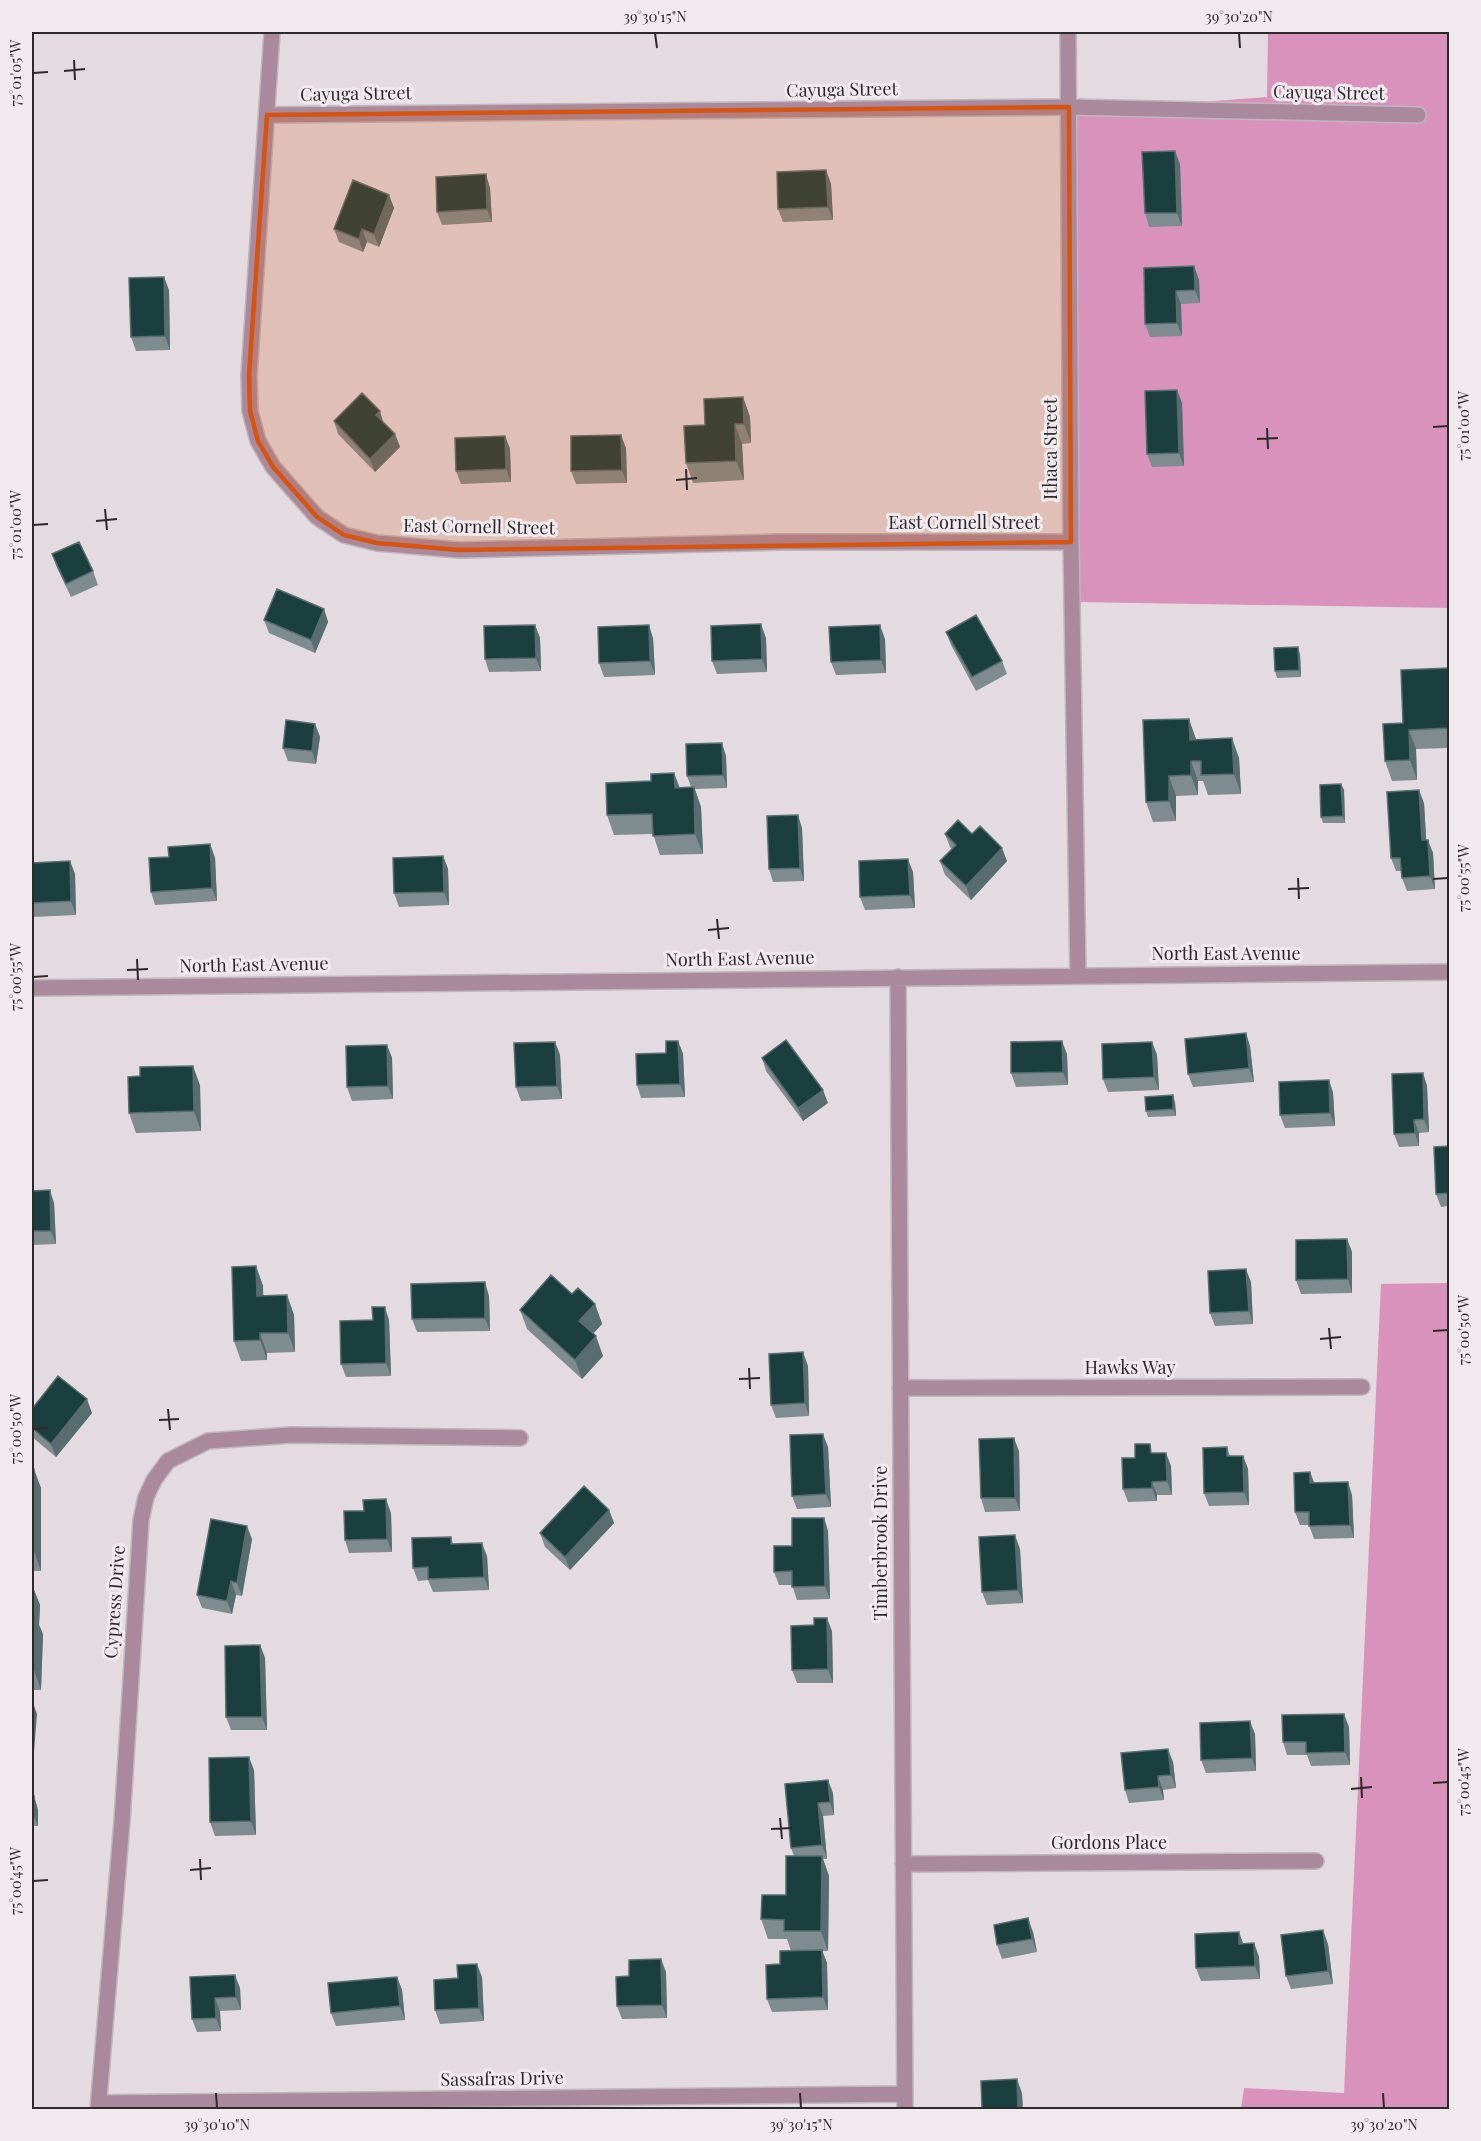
<svg xmlns="http://www.w3.org/2000/svg" width="1481" height="2141" font-family="'Playfair Display',serif">
<style>
.forest{fill:#d992bc}
.lines{fill:none;stroke-linecap:round;stroke-linejoin:round}
.minor-casing{stroke:#beb7bc;stroke-width:18}
.minor{stroke:#a9899b;stroke-width:15}
.wall{fill:#7f8c8f}
.shaded-wall{fill:#576d6f}
.building{fill:#1b3e3e;stroke:#576d6f;stroke-width:1.5}
.marked{fill:#d5540f;fill-opacity:0.2;stroke:#d5540f;stroke-width:4.5;stroke-linejoin:round}
.ticks{fill:none;stroke:#2c292b;stroke-width:2}
.labels{text-anchor:middle;stroke-width:6;stroke-linejoin:round;paint-order:stroke}
.street-label{font-size:18px;fill:#2c292b;stroke:#f0e9ed}
.neatline{fill:none;stroke:#2c292b;stroke-width:2}
.ticks-label{font-size:15px;text-anchor:middle;fill:#2c292b}
</style>
<rect width="100%" height="100%" fill="#e3dbe0"/>
<path class="forest" d="M1268 32H1449V608L1076 602 1069 112 1267 97Z
M1449 1283V2109H1241L1244 2088 1344 2093 1381 1284Z"/>
<g class="lines">
<g class="minor-casing">
<path id="minor" d="M272 32 249 375 250 411 258 441 273 467 317 517 344 535 377 543 459 550 780 542H1071
M1068 32 1071 542 1078 975
M267 115 1069 107 1418 115
M898 977 905 2110
M32 988 1450 972
M900 1388 1362 1387
M903 1864 1316 1861
M99 2103 905 2094
M98 2110 122 1821 141 1520 146 1497 154 1480 168 1461 208 1441 291 1435 520 1438"/>
</g>
<use href="#minor" class="minor"/>
</g>
<path class="wall" d="M1180 164 1182 226 1149 227 1145 213Z
M826 170 831 184 833 220 783 222 778 209Z
M490 188 492 222 442 225 437 212Z
M389 195 394 208 379 247 367 242 363 252 339 242 334 229Z
M1194 266 1199 280 1200 303 1181 304 1182 336 1150 337 1145 324Z
M169 290 170 350 136 351 131 337Z
M1177 390 1182 403 1184 466 1152 467 1147 454Z
M743 397 750 417 751 443 742 444 744 480 693 483 686 463 705 425Z
M334 421 383 422 395 434 400 447 375 472 338 434Z
M505 436 510 449 511 482 461 484 456 471Z
M626 448 627 483 576 484 571 471Z
M52 554 93 571 98 585 71 597 57 568Z
M324 609 328 622 315 653 269 633 264 620Z
M535 625 540 638 541 671 489 672 485 659Z
M946 632 1002 661 1007 674 976 691 951 645Z
M653 638 655 675 604 677 599 663Z
M766 638 767 672 717 674 712 661Z
M885 639 886 673 836 675 831 662Z
M1300 654 1301 677 1277 678 1275 671Z
M1449 668V748L1416 749 1417 780 1392 781 1385 761 1403 723Z
M315 724 320 737 316 764 288 761 283 748Z
M1197 740 1239 758 1241 794 1208 795 1203 781H1198V795L1176 796V821L1153 822 1146 802Z
M726 756 727 788 695 789 701 807 703 854 660 855 653 834 614 835 607 815 651 781 674 773 680 788 691 787 687 776Z
M1341 784 1344 790 1345 823H1323L1321 817Z
M1424 803 1426 840 1433 853 1435 889 1407 891 1402 878 1401 871H1396L1391 858Z
M802 828 804 881 773 882 769 869Z
M945 834H972L1007 861 971 900 945 875 940 861 952 849 950 847Z
M210 844 215 858 217 901 155 905 151 892 169 857Z
M443 856 448 869 449 905 399 907 394 893Z
M70 861 75 874 76 915 32 917V863Z
M913 872 915 908 865 910 860 897Z
M678 1041 683 1054 685 1097 641 1098 637 1085 666 1053Z
M555 1042 560 1055 562 1099 521 1101 516 1087Z
M1152 1042 1157 1055 1159 1090 1108 1092 1103 1079Z
M387 1045 392 1058 393 1099 352 1101 347 1087Z
M1250 1046 1254 1082 1193 1087 1188 1074Z
M1067 1054 1068 1085 1016 1087 1011 1073Z
M762 1058 828 1103 803 1121 766 1071Z
M1423 1073 1427 1086 1429 1132 1419 1133V1146L1399 1147 1394 1134Z
M140 1076 200 1085 201 1131 136 1133 129 1113Z
M1329 1080 1333 1093 1335 1126 1285 1128 1280 1115Z
M1175 1102 1176 1116 1148 1117 1146 1111Z
M1449 1146V1206L1441 1207 1436 1194Z
M32 1191 54 1203 56 1244 32 1245Z
M1347 1239 1352 1252V1293L1301 1294 1296 1280Z
M256 1266 263 1286V1296L287 1295 294 1315 295 1352 267 1353V1360L241 1361 234 1341Z
M1251 1282 1253 1324 1215 1326 1210 1313Z
M572 1294 595 1304 602 1324 593 1334 603 1356 582 1379 527 1329 520 1310Z
M489 1296 490 1331 417 1332 412 1319Z
M389 1320 391 1376 346 1377 341 1364Z
M808 1366 809 1416 776 1418 771 1405Z
M32 1409 92 1413 56 1457 32 1437Z
M828 1447 831 1507 797 1509 792 1496Z
M1227 1447 1230 1456H1243L1248 1469 1249 1505 1209 1506 1204 1493Z
M1019 1451 1020 1511 985 1512 981 1498Z
M1154 1453H1166L1171 1466 1172 1495H1157V1501L1128 1502 1123 1489 1135 1458Z
M32 1469 41 1488V1571H32Z
M1310 1472 1314 1483 1352 1495 1354 1538 1314 1539 1309 1525H1300L1295 1512Z
M609 1510 614 1523 570 1570 545 1547 540 1533Z
M391 1513 392 1552 349 1553 345 1540Z
M824 1518 828 1531 830 1599 797 1600 792 1585H779L774 1572 792 1546Z
M451 1537 453 1544 487 1556 489 1590 433 1592 428 1580 418 1581 413 1568Z
M252 1539 242 1596 236 1595 232 1614 202 1608 197 1595Z
M1020 1549 1023 1603 987 1605 982 1592Z
M32 1585 40 1605 39 1625 43 1634 41 1690H32Z
M832 1631 833 1683H797L792 1670Z
M260 1645 265 1658 267 1730H231L226 1717Z
M1349 1727 1350 1765 1311 1766 1307 1755H1287L1283 1742Z
M1255 1734 1256 1771 1206 1773 1201 1760Z
M1173 1762 1176 1788 1163 1790 1164 1800 1129 1803 1125 1790Z
M254 1770 256 1835 215 1836 210 1822Z
M785 1784 833 1793 834 1815 823 1816 827 1859H823L829 1876 828 1951H822L827 1963 828 2010 772 2012 767 1999 780 1964 805 1951H791L787 1939H768L761 1919 786 1895 794 1856 791 1848Z
M32 1796H34L38 1810V1826H32Z
M1033 1932 1037 1952 1002 1959 997 1945Z
M1239 1932 1243 1944 1254 1943 1259 1957 1260 1979 1201 1981 1196 1968Z
M1328 1944 1333 1984 1291 1989 1286 1976Z
M666 1972 667 2018 622 2019 617 2006 629 1976Z
M190 1977 240 1988 241 2010 220 2011 221 2031 197 2032 192 2019Z
M397 1977 402 1990 405 2020 336 2026 331 2013Z
M482 1977 484 2021 440 2024 435 2010Z"/>
<path class="shaded-wall" d="M1175 151 1180 164 1182 226 1177 213Z
M826 170 831 184 833 220 828 207Z
M486 174 490 188 492 222 487 209Z
M389 195 394 208 379 247 374 234Z
M362 229 367 242 363 252 359 239Z
M1194 266 1199 280 1200 303 1195 290Z
M164 277 169 290 170 350 165 336Z
M1176 291 1181 304 1182 336 1177 323Z
M32 361 33 366 34 394 32 387Z
M1177 390 1182 403 1184 466 1179 453Z
M743 397 750 417 751 443 744 424Z
M380 411 384 425 376 415Z
M735 424 742 444 744 480 736 461Z
M395 434 400 447 375 472 370 459Z
M621 435 626 448 627 483 622 470Z
M505 436 510 449 511 482 506 469Z
M324 609 328 622 315 653 311 640Z
M761 624 766 638 767 672 762 659Z
M535 625 540 638 541 671 536 658Z
M649 625 653 638 655 675 650 661Z
M880 625 885 639 886 673 881 660Z
M1298 647 1300 654 1301 677 1299 670Z
M1189 719 1196 739 1197 759 1190 740Z
M315 724 320 737 316 764 312 751Z
M1409 730 1416 749 1417 780 1410 760Z
M1232 738 1239 758 1241 794 1234 774Z
M722 743 726 756 727 788 723 775Z
M1191 761 1198 781V795L1191 775Z
M674 773 681 793 675 788Z
M1169 776 1176 796V821L1169 801Z
M1341 784 1344 790 1345 823 1343 816Z
M694 787 701 807 703 854 695 834Z
M1419 790 1424 803 1427 853 1422 840Z
M798 815 802 828 804 881 800 868Z
M1428 840 1433 853 1435 889 1430 876Z
M210 844 215 858 217 901 212 888Z
M1002 848 1007 861 971 900 966 886Z
M443 856 448 869 449 905 444 892Z
M908 859 913 872 915 908 910 895Z
M70 861 75 874 76 915 71 901Z
M1246 1033 1250 1046 1254 1082 1249 1068Z
M678 1041 683 1054 685 1097 680 1084Z
M1062 1041 1067 1054 1068 1085 1063 1072Z
M555 1042 560 1055 562 1099 557 1086Z
M1152 1042 1157 1055 1159 1090 1154 1077Z
M387 1045 392 1058 393 1099 388 1086Z
M193 1066 200 1085 201 1131 194 1111Z
M1423 1073 1427 1086 1429 1132 1424 1119Z
M1329 1080 1333 1093 1335 1126 1330 1113Z
M823 1090 828 1103 803 1121 798 1108Z
M1173 1095 1175 1102 1176 1116 1173 1109Z
M1414 1120 1419 1133V1146L1415 1133Z
M50 1190 54 1203 56 1244 51 1231Z
M1347 1239 1352 1252V1293L1348 1279Z
M256 1266 263 1286 264 1315 257 1296Z
M1246 1269 1251 1282 1253 1324 1249 1311Z
M485 1282 489 1296 490 1331 485 1318Z
M287 1295 294 1315 295 1352 288 1333Z
M595 1304 602 1324 586 1341 579 1321Z
M385 1307 389 1320 391 1376 386 1363Z
M260 1333 267 1353V1360L260 1340Z
M596 1336 603 1356 582 1379 575 1360Z
M803 1352 808 1366 809 1416 805 1403Z
M87 1399 92 1413 56 1457 51 1444Z
M823 1434 828 1447 831 1507 826 1494Z
M1014 1438 1019 1451 1020 1511 1015 1498Z
M1166 1453 1171 1466 1172 1495 1167 1481Z
M1243 1456 1248 1469 1249 1505 1244 1492Z
M34 1469 41 1488V1571L34 1551Z
M1310 1472 1315 1485 1310 1483Z
M1152 1482 1157 1495V1501L1152 1488Z
M1348 1482 1352 1495 1354 1538 1350 1525Z
M386 1499 391 1513 392 1552 387 1539Z
M609 1510 614 1523 570 1570 565 1557Z
M824 1518 828 1531 830 1599 825 1586Z
M247 1526 252 1539 242 1596 237 1583Z
M1015 1535 1020 1549 1023 1603 1018 1590Z
M482 1543 487 1556 489 1590 484 1577Z
M231 1581 236 1595 232 1614 227 1601Z
M32 1585 40 1605 39 1625 43 1634 41 1690 34 1670 32 1615Z
M827 1618 832 1631 833 1683 828 1669Z
M260 1645 265 1658 267 1730 262 1717Z
M32 1700 37 1714 32 1777Z
M1344 1714 1349 1727 1350 1765 1345 1752Z
M1250 1721 1255 1734 1256 1771 1252 1758Z
M1168 1749 1173 1762 1176 1788 1171 1775Z
M249 1757 254 1770 256 1835 251 1821Z
M1158 1776 1163 1790 1164 1800 1159 1787Z
M828 1780 833 1793 834 1815 830 1802Z
M34 1796 38 1810V1826L33 1813Z
M818 1803 823 1816 827 1859 822 1845Z
M822 1856 829 1876 828 1951 821 1931Z
M1028 1918 1033 1932 1037 1952 1032 1939Z
M1323 1930 1328 1944 1333 1984 1328 1971Z
M1239 1932 1244 1946 1239 1944Z
M1254 1943 1259 1957 1260 1979 1255 1966Z
M822 1950 827 1963 828 2010 823 1997Z
M661 1959 666 1972 667 2018 662 2005Z
M477 1964 482 1977 484 2021 479 2008Z
M235 1975 240 1988 241 2010 236 1997Z
M397 1977 402 1990 405 2020 400 2006Z
M215 1998 220 2011 221 2031 216 2018Z
M1017 2079 1022 2093 1023 2109H1018Z"/>
<path class="building" d="M1175 151 1177 213H1145L1142 152Z
M826 170 828 207 778 209 777 172Z
M486 174 487 209 437 212 436 177Z
M353 180 389 195 374 234 362 229 359 239 334 229Z
M1194 266 1195 290 1176 291 1177 323 1145 324 1144 268Z
M164 277 165 336 131 337 129 278Z
M1177 390 1179 453 1147 454 1145 391Z
M362 393 380 411 376 415 395 434 370 459 334 421Z
M743 397 744 424H735L736 461 686 463 684 426 705 425 704 399Z
M621 435 622 470 571 471V436Z
M505 436 506 469 456 471 455 438Z
M79 542 93 571 66 584 52 554Z
M277 589 324 609 311 640 264 620Z
M976 615 1002 661 972 677 946 632Z
M761 624 762 659 712 661 711 626Z
M535 625 536 658 485 659 484 626Z
M649 625 650 661 599 663 598 627Z
M880 625 881 660 831 662 829 627Z
M1298 647 1299 670 1275 671 1274 648Z
M1449 668V728L1409 730 1410 760 1385 761 1383 724 1403 723 1401 670Z
M1189 719 1190 740 1232 738 1234 774 1201 775V761H1191V775L1169 776V801L1146 802 1143 720Z
M286 720 315 724 312 751 283 748Z
M722 743 723 775 687 776 686 744Z
M674 773 675 788 694 787 695 834 653 836 652 814 607 815 606 783 651 781V774Z
M1341 784 1343 816 1321 817 1320 785Z
M1419 790 1422 840H1428L1430 876 1402 878 1400 858H1391L1387 792Z
M798 815 800 868 769 869 767 816Z
M958 820 972 834 980 826 1002 848 966 886 940 861 956 845 945 834Z
M210 844 212 888 151 892 149 858 169 857 168 847Z
M443 856 444 892 394 893 393 858Z
M908 859 910 895 860 897 859 861Z
M70 861 71 901 32 903V863Z
M1246 1033 1249 1068 1188 1074 1185 1039Z
M786 1040 823 1090 798 1108 762 1058Z
M666 1041H678L680 1084 637 1085 636 1054 666 1053Z
M1062 1041 1063 1072 1011 1073V1042Z
M555 1042 557 1086 516 1087 514 1043Z
M1152 1042 1154 1077 1103 1079 1102 1044Z
M387 1045 388 1086 347 1087 346 1046Z
M193 1066 194 1111 129 1113 128 1077 140 1076V1067Z
M1423 1073 1424 1119 1414 1120 1415 1133 1394 1134 1392 1074Z
M1329 1080 1330 1113 1280 1115 1279 1082Z
M1173 1095V1109L1146 1111 1145 1097Z
M1449 1146V1193L1436 1194 1434 1147Z
M50 1190 51 1231H32V1191Z
M1347 1239 1348 1279 1296 1280V1240Z
M256 1266 257 1296 287 1295 288 1333H260V1340L234 1341 232 1267Z
M1246 1269 1249 1311 1210 1313 1208 1271Z
M551 1275 572 1294 578 1288 595 1304 579 1321 596 1336 575 1360 520 1310Z
M485 1282V1318L412 1319 411 1284Z
M372 1307H385L386 1363 341 1364 340 1321 373 1320Z
M803 1352 805 1403 771 1405 769 1354Z
M58 1376 87 1399 51 1444 32 1428V1409Z
M823 1434 826 1494 792 1496 790 1435Z
M1014 1438 1015 1498H981L979 1439Z
M1135 1444H1150L1151 1453H1166L1167 1481 1152 1482V1488L1123 1489 1122 1458H1135Z
M1227 1447V1456H1243L1244 1492 1204 1493 1203 1448Z
M32 1469H34V1551H32Z
M1310 1472V1483L1348 1482 1350 1525 1309 1526V1512H1295L1294 1473Z
M584 1486 609 1510 565 1557 540 1533Z
M386 1499 387 1539 345 1540 344 1511H364L363 1500Z
M792 1518H824L825 1586 792 1587V1571L774 1572V1546H792Z
M211 1519 247 1526 237 1583 231 1581 227 1601 197 1595Z
M1015 1535 1018 1590 982 1592 979 1537Z
M451 1537V1544L482 1543 484 1577 428 1579V1567L413 1568 412 1538Z
M32 1585V1615H35L34 1670H32Z
M814 1618H827L828 1669 792 1670 791 1626 814 1625Z
M260 1645 262 1717H226L225 1646Z
M1344 1714 1345 1752 1306 1753V1742H1283L1282 1715Z
M1250 1721 1252 1758 1201 1760 1200 1723Z
M1168 1749 1171 1775 1158 1776 1159 1787 1125 1790 1121 1753Z
M249 1757 251 1821 210 1822 209 1758Z
M828 1780 830 1802 818 1803 822 1845 791 1848 785 1784Z
M32 1796H34L33 1813H32Z
M786 1856H822L821 1931H784V1920L761 1919 762 1895H786Z
M1028 1918 1032 1939 997 1945 994 1925Z
M1323 1930 1328 1971 1286 1976 1281 1935Z
M1239 1932V1944L1254 1943 1255 1966 1196 1968 1195 1934Z
M822 1950 823 1997 767 1999 766 1965 780 1964V1951Z
M661 1959 662 2005 617 2006 616 1977 629 1976V1960Z
M477 1964 479 2008 435 2010 434 1980 458 1978 457 1965Z
M235 1975 236 1997 215 1998 216 2018 192 2019 190 1977Z
M397 1977 400 2006 331 2013 328 1983Z
M1017 2079 1018 2109H982L981 2081Z"/>
<path class="marked" d="M1069 107 1071 542 459 550 377 543 344 535 317 517 273 467 258 441 250 411 249 375 267 115Z"/>
<path class="ticks" d="M655 33 657 48M1239 33 1240 48M74 60 75 80M64 71 85 69M33 73 48 72M1433 427 1448 426M1267 428 1268 449M1257 439 1278 438M686 469 687 490M676 480 697 478M105 509 107 530M96 521 117 519M33 525 48 524M1298 878 1299 899M1433 879 1448 878M1288 889 1309 888M717 919 719 939M708 930 729 928M137 959 138 980M127 970 148 969M33 977 48 976M1329 1328 1331 1349M1433 1331 1448 1330M1320 1339 1341 1337M749 1368 750 1389M739 1379 760 1378M168 1409 170 1430M159 1420 179 1419M33 1429 48 1428M1361 1777 1362 1798M1433 1783 1448 1782M1351 1789 1372 1787M780 1818 782 1839M771 1829 792 1828M200 1859 201 1880M190 1870 211 1868M33 1881 48 1880M216 2093 217 2108M800 2093 801 2108M1383 2093 1384 2108"/>
<g class="labels">
<g class="street-label">
<text transform="translate(842 90) rotate(-1)" y="6">Cayuga Street</text>
<text transform="translate(1329 93) rotate(1)" y="6">Cayuga Street</text>
<text transform="translate(356 94) rotate(-1)" y="6">Cayuga Street</text>
<text transform="translate(1051 449) rotate(-90)" y="6">Ithaca Street</text>
<text x="964" y="529">East Cornell Street</text>
<text transform="translate(479 527) rotate(1)" y="6">East Cornell Street</text>
<text x="1226" y="960">North East Avenue</text>
<text transform="translate(740 959) rotate(-1)" y="6">North East Avenue</text>
<text transform="translate(254 965) rotate(-1)" y="6">North East Avenue</text>
<text x="1130" y="1374">Hawks Way</text>
<text transform="translate(881 1543) rotate(-90)" y="6">Timberbrook Drive</text>
<text transform="translate(115 1602) rotate(-86)" y="6">Cypress Drive</text>
<text x="1109" y="1849">Gordons Place</text>
<text transform="translate(502 2079) rotate(-1)" y="6">Sassafras Drive</text>
</g>
</g>
<rect width="1481" height="2141" fill="none" stroke="#f0e9ed" stroke-width="66"/>
<rect x="33" y="33" width="1415" height="2075" class="neatline"/>
<g class="ticks-label">
<text x="655" y="22">39°30'15"N</text>
<text x="1239" y="22">39°30'20"N</text>
<text transform="translate(16 73) rotate(-90)" y="5">75°01'05"W</text>
<text transform="translate(1464 426) rotate(-90)" y="5">75°01'00"W</text>
<text transform="translate(16 525) rotate(-90)" y="5">75°01'00"W</text>
<text transform="translate(1464 878) rotate(-90)" y="5">75°00'55"W</text>
<text transform="translate(16 977) rotate(-90)" y="5">75°00'55"W</text>
<text transform="translate(1464 1330) rotate(-90)" y="5">75°00'50"W</text>
<text transform="translate(16 1429) rotate(-90)" y="5">75°00'50"W</text>
<text transform="translate(1464 1782) rotate(-90)" y="5">75°00'45"W</text>
<text transform="translate(16 1881) rotate(-90)" y="5">75°00'45"W</text>
<text x="217" y="2130">39°30'10"N</text>
<text x="801" y="2130">39°30'15"N</text>
<text x="1384" y="2130">39°30'20"N</text>
</g>
</svg>
